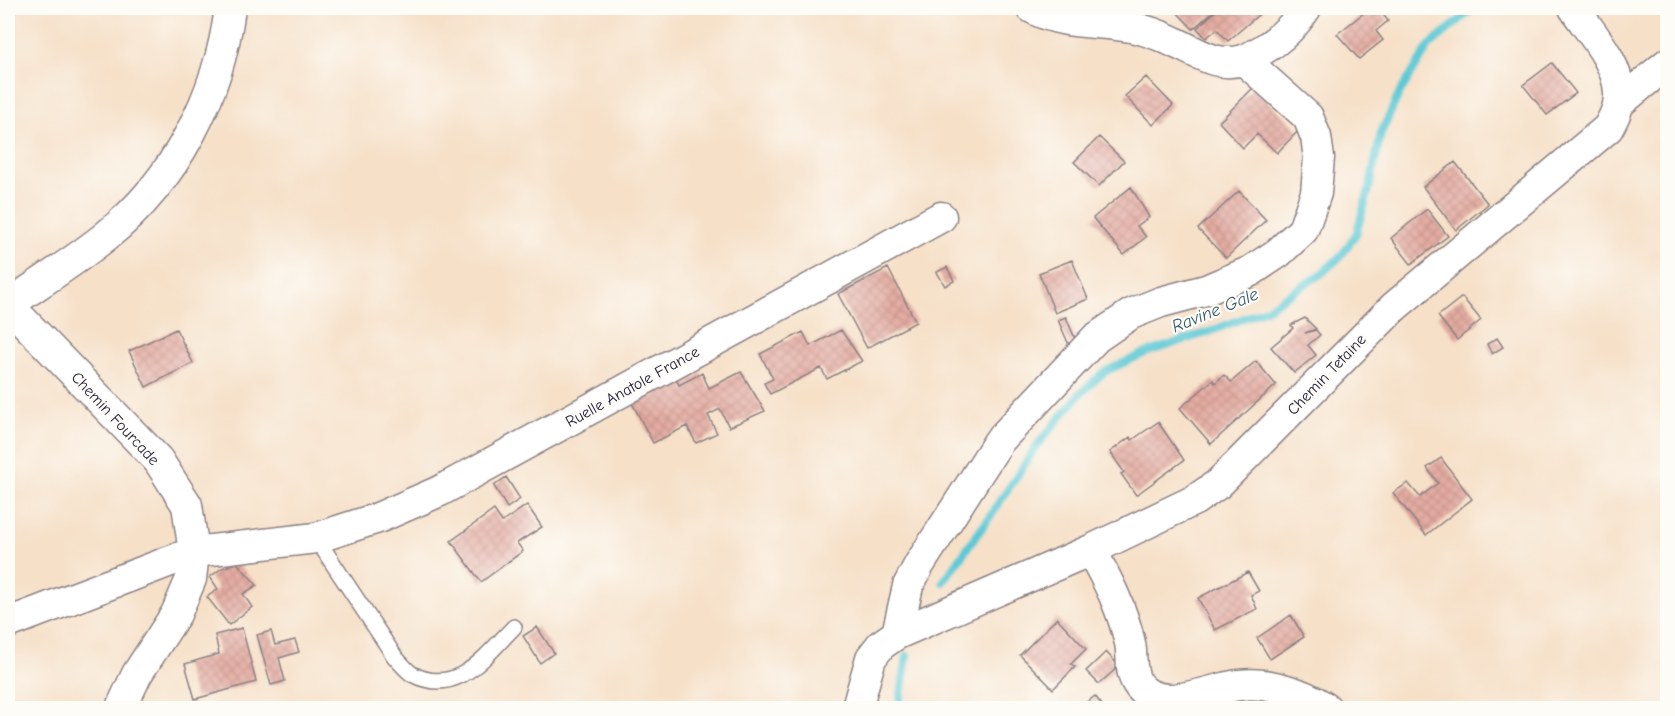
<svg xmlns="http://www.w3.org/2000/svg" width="1675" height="716" font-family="'Comic Neue',sans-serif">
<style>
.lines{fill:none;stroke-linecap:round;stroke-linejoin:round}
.stream{stroke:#5dc9d5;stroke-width:8}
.building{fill:url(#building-cross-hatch)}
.lane-casing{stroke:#8c8182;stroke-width:18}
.street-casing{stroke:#8c8182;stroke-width:33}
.lane{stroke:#fff;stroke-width:15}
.street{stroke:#fff;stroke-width:30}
.labels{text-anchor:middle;stroke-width:4.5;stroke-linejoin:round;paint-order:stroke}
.street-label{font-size:16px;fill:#22223b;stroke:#fdfcf7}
.water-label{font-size:18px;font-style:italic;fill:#375c71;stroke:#fdfcf7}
</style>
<defs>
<pattern id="building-cross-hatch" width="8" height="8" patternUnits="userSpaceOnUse" patternTransform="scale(1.5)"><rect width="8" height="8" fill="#e4aca2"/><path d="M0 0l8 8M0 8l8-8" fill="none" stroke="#c3948c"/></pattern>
</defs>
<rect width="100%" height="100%" fill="#fdfcf7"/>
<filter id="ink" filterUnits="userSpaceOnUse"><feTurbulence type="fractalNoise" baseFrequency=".0167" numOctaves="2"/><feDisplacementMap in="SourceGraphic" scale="12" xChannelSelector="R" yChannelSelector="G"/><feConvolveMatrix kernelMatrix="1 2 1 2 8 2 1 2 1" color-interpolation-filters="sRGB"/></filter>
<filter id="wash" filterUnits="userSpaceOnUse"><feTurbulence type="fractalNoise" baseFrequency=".008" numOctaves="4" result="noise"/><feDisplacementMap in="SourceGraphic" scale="24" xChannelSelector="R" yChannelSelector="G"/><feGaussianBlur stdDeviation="1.35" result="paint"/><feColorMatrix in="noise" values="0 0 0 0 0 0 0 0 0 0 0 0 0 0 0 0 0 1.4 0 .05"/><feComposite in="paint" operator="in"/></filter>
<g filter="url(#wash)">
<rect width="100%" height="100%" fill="#f6e0c8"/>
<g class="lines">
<path class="stream" d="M943 582 989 518 1038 444 1080 394 1104 372 1145 353 1209 332 1266 309 1321 274 1341 256 1356 234 1370 186 1381 133 1399 94 1429 46 1474 8
M899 708 907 656"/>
</g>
<g id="blocks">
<path class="building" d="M1173 8H1217L1193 29Z
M1219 8H1264L1265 9 1228 41 1217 29 1206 38 1197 28Z
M1370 8H1378L1388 21 1376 31 1383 40 1359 59 1337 34Z
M1552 63 1576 93 1547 115 1523 85Z
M1146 77 1173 105 1153 125 1125 96Z
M1253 88 1299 130 1277 153 1257 134 1243 148 1219 122Z
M1099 137 1124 161 1099 186 1074 162Z
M1455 162 1488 204 1456 230 1423 187Z
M1131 187 1149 217 1137 226 1146 237 1124 255 1093 218Z
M1239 191 1266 220 1226 258 1198 229Z
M1427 209 1448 236 1411 264 1391 238Z
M1072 260 1088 299 1055 313 1039 273Z
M947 267 954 281 945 286 937 272Z
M888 268 916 322 867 348 838 294Z
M1462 297 1481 320 1457 340 1438 316Z
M1066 317 1076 341 1069 345 1058 320Z
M1305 318 1316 329 1305 333 1316 330 1320 335 1308 345 1316 355 1294 373 1271 347 1293 328 1291 325Z
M176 329 193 363 146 387 129 351Z
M841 330 862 361 827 379 821 368 770 394 764 383 773 379 760 354 803 332 810 346Z
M1497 338 1503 347 1492 354 1487 344Z
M1256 361 1276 385 1211 444 1180 408 1213 380 1215 383 1224 375 1231 382Z
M741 372 765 411 729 427 720 409 708 415 717 433 696 443 687 426 653 443 630 399 675 376 679 385 702 373 709 388Z
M1158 422 1184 460 1136 495 1121 474 1124 472 1110 452 1130 437 1132 440Z
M1441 458 1472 499 1426 535 1393 493 1408 483 1420 497 1438 483 1427 468Z
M506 477 520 499 507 508 494 486Z
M527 505 542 527 517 543 523 551 481 582 451 541 494 510 502 522Z
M237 563 257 585 243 594 252 607 229 625 207 597 218 589 210 577 222 568Z
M1248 572 1259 591 1251 595 1257 609 1215 630 1198 598Z
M1291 615 1304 637 1270 659 1257 638Z
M1057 618 1086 649 1071 664 1075 667 1053 689 1020 655Z
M537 627 554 653 540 663 523 636Z
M242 628 256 682 195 699 185 664 219 654 215 635Z
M271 631 275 645 295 640 299 652 279 658 285 681 271 685 257 635Z
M1106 652 1119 666 1099 684 1086 671Z
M1095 696 1103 706 1100 708H1081L1080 707Z"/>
</g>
</g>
<g filter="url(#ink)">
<use href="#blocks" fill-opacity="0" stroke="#8c8182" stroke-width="1.5"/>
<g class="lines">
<g class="lane-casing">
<path id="lane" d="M316 538 395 657C400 662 406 670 412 674 457 698 486 655 514 627"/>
</g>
<g class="street-casing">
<path id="street" d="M1032 8C1060 25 1099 21 1131 27 1146 30 1160 35 1174 42 1197 52 1217 68 1243 60 1250 58 1257 53 1264 49 1282 38 1295 25 1306 8
M1618 104 1668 63
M8 305 158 460 187 505 194 552 191 579 176 614 137 674 121 708
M8 305C41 282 75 261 106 236 176 180 219 95 230 8
M1091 550C1108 581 1122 608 1130 643 1133 657 1129 670 1137 683 1157 716 1211 688 1239 685 1267 681 1303 693 1326 708
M8 623 194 552 316 538 378 518 440 491 941 217
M897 634 908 586 919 565 999 441 1096 338 1131 314 1161 302 1206 290 1251 271 1278 253 1303 230 1316 193 1319 158 1316 137 1308 117 1244 60
M857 708 871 658 881 645 897 634 1091 550 1195 500 1218 484 1394 307 1608 128C1614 117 1620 106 1619 93 1618 62 1590 32 1574 8"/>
</g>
<use href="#lane" class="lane"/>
<use href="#street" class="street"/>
</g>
</g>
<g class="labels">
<g class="street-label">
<text transform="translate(1326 374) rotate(-46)" y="6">Chemin Tetaine</text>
<text transform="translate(632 386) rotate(-29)" y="6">Ruelle Anatole France</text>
<text transform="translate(116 418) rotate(47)" y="6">Chemin Fourcade</text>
</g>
<g class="water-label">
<text transform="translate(1215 310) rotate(-22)" y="6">Ravine Gale</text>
</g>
</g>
<rect width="1675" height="716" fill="none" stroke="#fdfcf7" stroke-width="30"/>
</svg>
